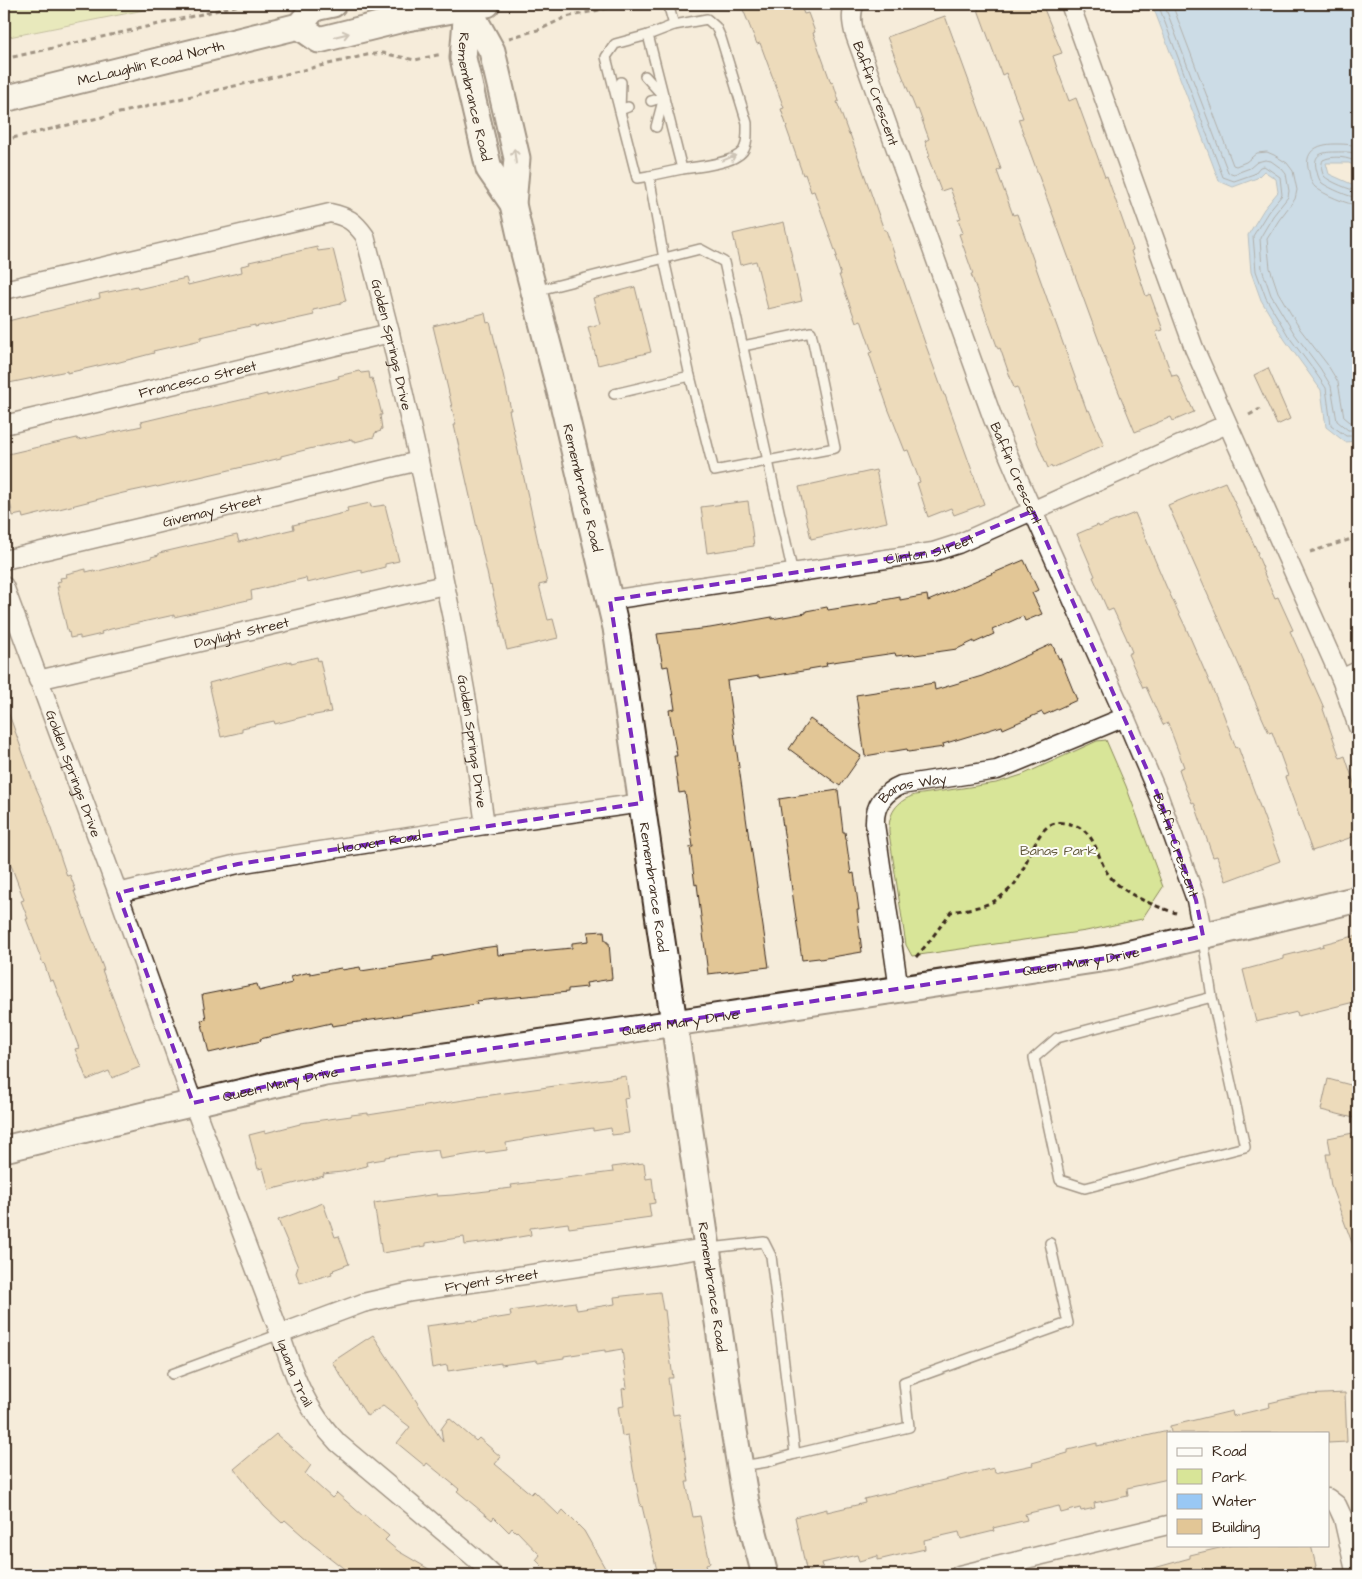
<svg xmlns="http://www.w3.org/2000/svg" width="1362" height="1579" font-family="'Architects Daughter',sans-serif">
	<rect width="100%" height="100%" fill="#f5ecda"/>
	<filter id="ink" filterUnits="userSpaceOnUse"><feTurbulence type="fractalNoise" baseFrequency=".02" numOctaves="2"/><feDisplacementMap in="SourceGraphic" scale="10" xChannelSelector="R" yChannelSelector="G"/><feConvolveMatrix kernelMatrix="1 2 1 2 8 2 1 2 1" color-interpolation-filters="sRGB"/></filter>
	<g filter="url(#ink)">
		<g fill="#d8e598" stroke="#8a885b">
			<polygon points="4,4 174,4 4,38"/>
			<path d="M1106,740L1126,786L1163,887L1142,919L1086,931L912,956L906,945L889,833C888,814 896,801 915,795L996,783L1022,775L1097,741Z"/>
		</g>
		<polygon fill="#99c8f4" stroke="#73899e" points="1152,4 1358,4 1358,168 1349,163 1326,163 1329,174 1358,187 1358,441 1345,442 1326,427 1321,390 1285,340 1261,300 1251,272 1248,235 1264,209 1278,192 1276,179 1264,171 1257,178 1233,187 1219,181"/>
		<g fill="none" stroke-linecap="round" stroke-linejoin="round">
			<g stroke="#616974" stroke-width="1">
				<polyline points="1158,4 1223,177 1234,181 1254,174 1260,167 1264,166 1280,177 1282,195 1268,212 1253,236 1256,271 1266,298 1289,337 1315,372 1326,388 1331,425 1346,436 1358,436"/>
				<polyline points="1164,4 1228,172 1234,174 1250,168 1257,162 1265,160 1271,161 1282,169 1286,174 1289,191 1288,197 1273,216 1260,238 1262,269 1271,295 1294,333 1320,368 1331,386 1337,421 1348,430 1358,430"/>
				<polyline points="1172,4 1233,165 1236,166 1246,162 1257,153 1267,152 1274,155 1287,163 1293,171 1297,190 1295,199 1279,220 1267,239 1270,268 1278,292 1300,329 1327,364 1338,382 1344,417 1350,422 1358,422"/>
				<path d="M1358,147C1351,144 1343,144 1335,144C1316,144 1303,152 1309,172C1310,178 1311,183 1315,187C1323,194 1348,205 1358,205"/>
				<path d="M1358,155C1351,151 1344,152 1335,152C1320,152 1312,155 1317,172C1318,176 1319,180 1322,183C1329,188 1349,197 1358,198"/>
				<path d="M1358,163C1349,157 1333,155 1323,160C1321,164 1321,171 1324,176C1328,181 1352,191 1358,191"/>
			</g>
			<polyline stroke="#73899e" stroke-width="6" points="4,7 12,4"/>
		</g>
		<g fill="#e2c696" stroke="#3b2a1e">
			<polygon points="751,4 800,4 804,14 808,13 815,32 813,33 831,83 833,82 839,101 837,102 849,135 850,134 884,230 886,230 925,343 944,395 945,395 984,504 954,515 951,508 928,517 917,483 920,482 908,450 905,451 888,408 869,353 872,352 861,320 856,322 839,275 841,275 835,257 837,256 814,191 811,192 805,174 803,175 786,127 787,127 781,109 784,108 760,43 757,44 742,7"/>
			<polygon points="976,4 1042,4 1062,53 1053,56 1058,71 1069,101 1076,98 1105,177 1107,176 1133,250 1131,251 1146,296 1150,294 1163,330 1156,332 1172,376 1177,375 1194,412 1173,421 1171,417 1135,432 1107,363 1018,119 1023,118 1006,73 1002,75"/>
			<polygon points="945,16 1001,169 997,171 1013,215 1017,214 1087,411 1089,410 1104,445 1052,468 1051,466 1048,468 1038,444 1017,387 1014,388 1000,348 998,349 971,274 973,274 959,234 963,233 958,219 961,218 950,188 941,191 928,157 930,156 925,141 929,139 918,109 916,110 887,37"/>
			<polygon points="784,222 802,301 768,309 756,261 740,265 733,234"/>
			<polygon points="317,247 318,251 333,249 346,301 341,302 341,304 313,310 314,315 264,326 263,325 255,327 255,325 201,337 201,340 153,351 154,353 116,363 115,362 67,373 67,371 4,384 4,322 100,298 99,294 137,286 138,289 186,278 188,285 242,272 241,266 250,264 249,262"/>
			<polygon points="635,287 651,352 598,365 588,327 600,324 593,298"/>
			<polygon points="485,313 487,323 490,322 503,374 511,410 509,410 547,583 539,585 548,620 553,619 558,638 507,650 491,585 490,586 454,425 456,425 448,389 433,326"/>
			<polygon points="1268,368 1290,419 1277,425 1254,375"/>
			<polygon points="359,371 361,373 369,372 370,379 372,378 375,387 382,415 380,415 382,429 380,430 381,431 375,433 374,437 355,442 355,440 352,441 352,439 309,449 281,456 281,458 157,487 156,486 123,493 23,518 22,514 13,516 10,502 7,502 4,487 4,460 9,458 8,454 77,438 78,440 105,434 142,426 141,422 179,413 180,414 267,394 267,396 332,380 339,378 338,376"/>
			<polygon points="876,470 887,522 811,539 799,487"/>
			<polygon points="1225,482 1258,553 1257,554 1263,568 1262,569 1275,598 1278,597 1293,630 1290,631 1324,708 1323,709 1340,758 1345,756 1358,795 1358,835 1312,851 1285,777 1288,776 1272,732 1269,733 1168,505"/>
			<polygon points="748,501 754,546 707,553 701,507"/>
			<polygon points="370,503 371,507 385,505 399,561 385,564 385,567 362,573 362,570 307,583 306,578 251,591 252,599 174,617 174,615 111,629 101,632 102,634 80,639 80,636 70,638 69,632 68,633 57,587 59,587 57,582 61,581 60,578 67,577 66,574 86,569 86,572 94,570 94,572 151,558 151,557 159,555 159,553 237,535 239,542 294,529 293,525 348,512 347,508"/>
			<polygon points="1135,513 1166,586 1186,628 1223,713 1236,748 1238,747 1280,861 1226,881 1217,856 1213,857 1194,802 1192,803 1185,787 1179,769 1184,767 1168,723 1163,725 1146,687 1143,688 1128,654 1132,652 1126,637 1113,609 1108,611 1093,577 1095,576 1077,534 1098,525 1099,527"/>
			<polygon points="1024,560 1038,590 1032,593 1042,614 1025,621 1023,616 992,630 994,634 974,643 974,641 957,649 915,655 914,654 896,656 895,653 826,663 827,666 809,669 809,670 759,678 759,676 727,681 749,839 750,839 769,967 708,974 697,884 695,885 690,847 693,847 688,812 685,792 679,793 674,756 677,756 669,710 675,709 668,666 663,667 657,634 710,628 772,617 772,619 806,613 806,611 827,607 828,610 879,602 879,601 900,597 900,600 927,595 928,601"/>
			<polygon points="1052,644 1059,659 1060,658 1077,700 1044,715 1042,712 1003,729 1002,726 943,744 944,747 908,752 907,749 865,756 856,695 934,683 935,690 982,676"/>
			<polygon points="317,657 318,661 320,660 331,712 310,716 310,715 275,724 274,721 242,728 242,732 221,737 209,683 291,661 291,663"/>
			<polygon points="4,706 6,706 33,781 44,806 50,823 49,823 67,876 70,875 76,891 74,891 104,970 102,970 140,1067 112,1078 109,1071 87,1080 75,1049 79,1048 53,980 50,981 44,963 43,964 26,919 28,919 21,901 24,900 5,849 8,848 4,837"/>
			<polygon points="810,719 861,756 840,786 789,749"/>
			<polygon points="838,790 843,832 845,832 851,874 854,873 859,910 857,910 862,952 820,959 819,958 802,960 779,799"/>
			<polygon points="604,931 605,941 607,941 607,943 609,943 612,979 586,983 587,987 568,989 568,992 476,1001 477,1004 332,1026 331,1023 260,1039 261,1041 209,1053 201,1020 206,1019 202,995 257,984 259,991 292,983 290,977 310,972 310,974 341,968 342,970 360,967 361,971 433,960 433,957 482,948 497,946 498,955 572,948 572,943 589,941 588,932"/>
			<polygon points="1358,935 1358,1001 1298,1016 1297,1012 1256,1022 1243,970 1284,959 1284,956 1324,946 1323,944"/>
			<polygon points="626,1076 629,1098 624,1099 629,1133 612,1135 611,1128 593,1131 593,1128 523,1139 523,1140 506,1143 507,1150 485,1153 485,1152 440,1159 438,1150 385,1157 385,1159 366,1162 367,1166 342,1172 323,1174 324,1176 269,1190 263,1168 258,1169 249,1135 265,1131 265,1133 300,1124 300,1123 351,1116 351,1115 368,1113 368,1115 477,1098 477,1097"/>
			<polygon points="1328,1079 1358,1087 1358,1119 1321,1110"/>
			<polygon points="1358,1132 1358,1256 1357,1256 1331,1186 1326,1154 1331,1154 1328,1138"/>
			<polygon points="644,1163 646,1179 652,1178 655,1203 649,1204 651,1217 569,1228 568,1223 530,1228 531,1235 496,1241 465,1245 464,1237 426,1243 426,1246 382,1253 374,1203 437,1194 437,1196 453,1195 512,1188 511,1185 613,1172 612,1167"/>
			<polygon points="323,1203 335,1237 339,1236 349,1264 333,1270 334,1271 331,1272 332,1274 300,1283 296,1273 298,1267 278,1220"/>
			<polygon points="660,1292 663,1310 665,1310 667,1327 666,1327 673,1378 668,1378 673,1415 679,1414 689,1482 686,1482 693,1517 700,1516 710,1563 706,1564 708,1575 658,1575 642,1506 641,1507 633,1469 628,1435 622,1436 618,1407 624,1406 622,1389 627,1388 622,1349 605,1352 605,1350 564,1356 564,1358 538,1362 537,1360 501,1365 501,1363 448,1371 447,1365 432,1368 426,1326 473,1320 473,1322 511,1316 510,1311 575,1302 577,1310 615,1304 614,1297"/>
			<polygon points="373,1335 443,1442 441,1429 449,1418 476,1441 479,1438 501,1457 495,1464 531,1494 534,1491 559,1515 563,1510 584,1531 609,1575 551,1575 536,1560 540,1555 517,1531 516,1532 512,1528 509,1532 494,1517 492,1520 457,1491 459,1489 427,1463 425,1466 397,1443 410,1427 383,1406 367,1416 332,1362"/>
			<polygon points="1345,1393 1347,1442 1328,1443 1328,1433 1171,1433 1170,1426 1232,1411 1233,1416 1270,1407 1269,1403 1303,1395"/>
			<polygon points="1168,1431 1168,1479 1127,1488 1128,1496 1094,1503 1095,1508 1081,1511 1080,1508 1061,1513 1059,1506 1025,1514 1027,1520 993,1528 994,1531 961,1539 959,1532 924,1540 925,1549 903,1554 878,1560 878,1556 859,1561 857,1555 822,1563 823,1567 808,1571 808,1569 806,1569 795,1517 827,1509 827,1512 865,1503 864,1499 994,1468 995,1473 1033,1465 1032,1463 1068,1453 1068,1450 1097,1443 1097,1446 1133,1438 1133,1439"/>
			<polygon points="276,1434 311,1465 305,1474 332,1498 337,1493 363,1516 364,1515 389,1536 385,1540 398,1551 439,1575 352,1575 310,1542 285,1520 282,1523 264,1506 234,1469"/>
			<polygon points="1232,1545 1311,1545 1316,1566 1315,1566 1317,1575 1147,1575 1147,1570 1190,1558 1190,1555"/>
		</g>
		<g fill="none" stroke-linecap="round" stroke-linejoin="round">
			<defs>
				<g id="lane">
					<polyline points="668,4 674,25 648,35 682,169 649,176 664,259 690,376 714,471 835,448 811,332 743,346"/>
					<path d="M674,25L707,19L716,27L721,38L747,123C747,131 748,144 743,151C733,164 697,167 682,169"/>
					<polyline points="648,35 615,44 606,57 637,178 649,176"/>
					<polyline points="645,76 664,97 656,127"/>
					<polyline points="621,82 620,110 628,107"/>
					<polyline points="651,101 664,97"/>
					<polyline points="535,291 700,249 724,262 793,574"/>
					<polyline points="614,394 690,376"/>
					<polyline points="1203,939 1212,997 1245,1147 1085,1188 1060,1180 1034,1058 1057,1038 1212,997"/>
					<polyline points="710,1248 764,1242 771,1256 795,1454"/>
					<polyline points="172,1374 280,1334"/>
					<polyline points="741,1466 767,1462 795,1454 909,1427 904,1382 1068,1323 1050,1243"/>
				</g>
				<g id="street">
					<path id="s1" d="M855,4C850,13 852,23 854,32L993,419L1022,487L1125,717L1159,797L1196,900L1203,936"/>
					<polyline points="1070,4 1194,348 1341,679 1358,727"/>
					<path id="s2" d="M4,290L330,213C348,217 354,221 365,236L390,333L419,461L453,623L469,712L485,825"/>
					<path id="s3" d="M4,425L390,333"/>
					<path id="s4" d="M4,560L419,461"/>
					<path id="s5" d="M4,586L118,893L193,1103L280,1334C295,1378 305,1408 338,1443L476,1559L493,1575"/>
					<path id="s6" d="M610,600L933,552L958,544L1227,424"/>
					<polyline points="1341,679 1358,671"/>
					<path id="s7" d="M38,680L444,585"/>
					<path id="s8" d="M118,893L238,864L485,825L642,803"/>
					<path id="s9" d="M899,990L875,824C874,806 884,792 901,785L997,770L1125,717"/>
					<path id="s10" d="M280,1334L363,1303L411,1292L707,1248"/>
					<polyline points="1328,1498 1337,1505 1343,1518 1356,1575"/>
					<polyline points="959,1575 1168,1525"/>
				</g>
				<g id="secondary">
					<path id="s11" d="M466,4L492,51L517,158L513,204L524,253L561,395L616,628L734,1431L746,1502L765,1575"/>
					<path id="s12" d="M467,7L463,58L489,169L513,204"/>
					<polyline points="299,26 319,40 407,18 487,4"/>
					<path id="s13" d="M4,99L299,26L314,8L333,4"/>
					<path id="s14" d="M4,1149L173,1108L325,1073L628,1030L1114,957L1358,899"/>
				</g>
			</defs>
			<use href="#lane" stroke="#3b2a1e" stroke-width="12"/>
			<use href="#street" stroke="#3b2a1e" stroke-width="21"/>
			<use href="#secondary" stroke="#3b2a1e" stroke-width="29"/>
			<g stroke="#3b2a1e" stroke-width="3" stroke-dasharray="5 4" stroke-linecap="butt">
				<polyline points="509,38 541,29 566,17 627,4"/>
				<polyline points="4,59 168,22 244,4"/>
				<polyline points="4,140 367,55 382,53 415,60 442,54"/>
				<polyline points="1249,415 1260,409"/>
				<polyline points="1310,552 1358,537"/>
				<path d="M916,957L928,943L951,912C966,909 983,908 996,900C1002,896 1012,888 1016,882C1027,867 1035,828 1055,823C1059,822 1066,823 1070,824C1101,831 1094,863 1115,882C1131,897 1155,906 1176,913"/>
			</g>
			<use href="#lane" stroke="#fdfcf7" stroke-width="9"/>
			<use href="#street" stroke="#fdfcf7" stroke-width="18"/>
			<use href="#secondary" stroke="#fdfcf7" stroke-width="25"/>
		</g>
		<defs><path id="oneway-shaft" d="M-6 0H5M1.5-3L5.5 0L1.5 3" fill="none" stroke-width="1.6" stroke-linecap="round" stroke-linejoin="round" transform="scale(1.25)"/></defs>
		<g stroke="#9c938a">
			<use href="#oneway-shaft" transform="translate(342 35) rotate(-14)"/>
			<use href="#oneway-shaft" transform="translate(515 156) rotate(-97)"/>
			<use href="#oneway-shaft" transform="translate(729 158) rotate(-23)"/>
		</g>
	</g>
	<path d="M0 0H1362V1579H0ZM1033,511L1159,797L1196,900L1203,936L1114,957L325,1073L193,1103L118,893L238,864L642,803L610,600L933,552Z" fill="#f5ecda" fill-opacity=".55" fill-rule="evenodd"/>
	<path fill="none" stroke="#7b2cbf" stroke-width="4" stroke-dasharray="10 6" stroke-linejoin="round" d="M1033,511L1159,797L1196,900L1203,936L1114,957L325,1073L193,1103L118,893L238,864L642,803L610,600L933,552Z"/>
	<g text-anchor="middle" stroke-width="4" stroke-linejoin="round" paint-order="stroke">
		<g font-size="14" fill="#3b2a1e" stroke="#fdfcf7">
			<text dy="5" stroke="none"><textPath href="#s13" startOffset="151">McLaughlin Road North</textPath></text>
			<text dy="5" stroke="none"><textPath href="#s1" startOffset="94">Baffin Crescent</textPath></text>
			<text dy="5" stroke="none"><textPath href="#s12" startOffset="91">Remembrance Road</textPath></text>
			<text dy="5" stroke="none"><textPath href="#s2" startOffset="490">Golden Springs Drive</textPath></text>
			<text dy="5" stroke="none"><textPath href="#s3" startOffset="199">Francesco Street</textPath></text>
			<text dy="5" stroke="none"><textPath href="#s1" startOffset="499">Baffin Crescent</textPath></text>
			<text dy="5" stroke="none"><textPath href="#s11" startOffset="502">Remembrance Road</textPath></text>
			<text dy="5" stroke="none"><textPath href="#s4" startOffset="214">Givemay Street</textPath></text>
			<text dy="5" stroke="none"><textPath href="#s6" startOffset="324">Clinton Street</textPath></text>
			<text dy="5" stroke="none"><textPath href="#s7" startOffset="209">Daylight Street</textPath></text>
			<text dy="5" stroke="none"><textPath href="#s2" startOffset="895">Golden Springs Drive</textPath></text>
			<text dy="5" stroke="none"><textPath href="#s5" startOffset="200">Golden Springs Drive</textPath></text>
			<text dy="5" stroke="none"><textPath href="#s9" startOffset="228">Banas Way</textPath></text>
			<text dy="5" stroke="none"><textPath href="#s8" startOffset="266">Hoover Road</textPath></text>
			<text dy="5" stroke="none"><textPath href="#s1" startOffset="904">Baffin Crescent</textPath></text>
			<text dy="5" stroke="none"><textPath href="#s11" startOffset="908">Remembrance Road</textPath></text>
			<text dy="5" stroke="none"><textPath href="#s14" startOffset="1094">Queen Mary Drive</textPath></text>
			<text dy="5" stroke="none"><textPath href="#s14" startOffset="689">Queen Mary Drive</textPath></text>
			<text dy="5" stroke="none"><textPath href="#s14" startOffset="284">Queen Mary Drive</textPath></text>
			<text dy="5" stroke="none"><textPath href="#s10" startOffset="219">Fryent Street</textPath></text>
			<text dy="5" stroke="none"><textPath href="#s11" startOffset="1312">Remembrance Road</textPath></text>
			<text dy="5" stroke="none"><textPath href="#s5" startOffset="839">Iguana Trail</textPath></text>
		</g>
		<g font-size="14" fill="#62593c" stroke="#fdfcf7">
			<text x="1058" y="855">Banas Park</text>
		</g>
	</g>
	<rect width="1362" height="1579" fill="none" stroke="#fdfcf7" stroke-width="20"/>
	<rect x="10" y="10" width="1342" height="1559" fill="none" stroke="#3b2a1e" stroke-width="2" filter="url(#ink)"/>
	<rect x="1167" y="1432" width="162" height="115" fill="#fdfcf7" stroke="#afa8a0"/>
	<rect x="1177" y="1448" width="25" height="8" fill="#fdfcf7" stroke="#afa8a0"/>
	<text x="1212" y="1456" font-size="15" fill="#3b2a1e">Road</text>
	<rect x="1177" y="1469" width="25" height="15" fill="#d8e598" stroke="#afa8a0"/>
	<text x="1212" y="1482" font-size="15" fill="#3b2a1e">Park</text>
	<rect x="1177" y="1494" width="25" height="15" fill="#99c8f4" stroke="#afa8a0"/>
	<text x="1212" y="1506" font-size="15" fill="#3b2a1e">Water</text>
	<rect x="1177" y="1519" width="25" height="15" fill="#e2c696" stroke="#afa8a0"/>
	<text x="1212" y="1532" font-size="15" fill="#3b2a1e">Building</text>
</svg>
